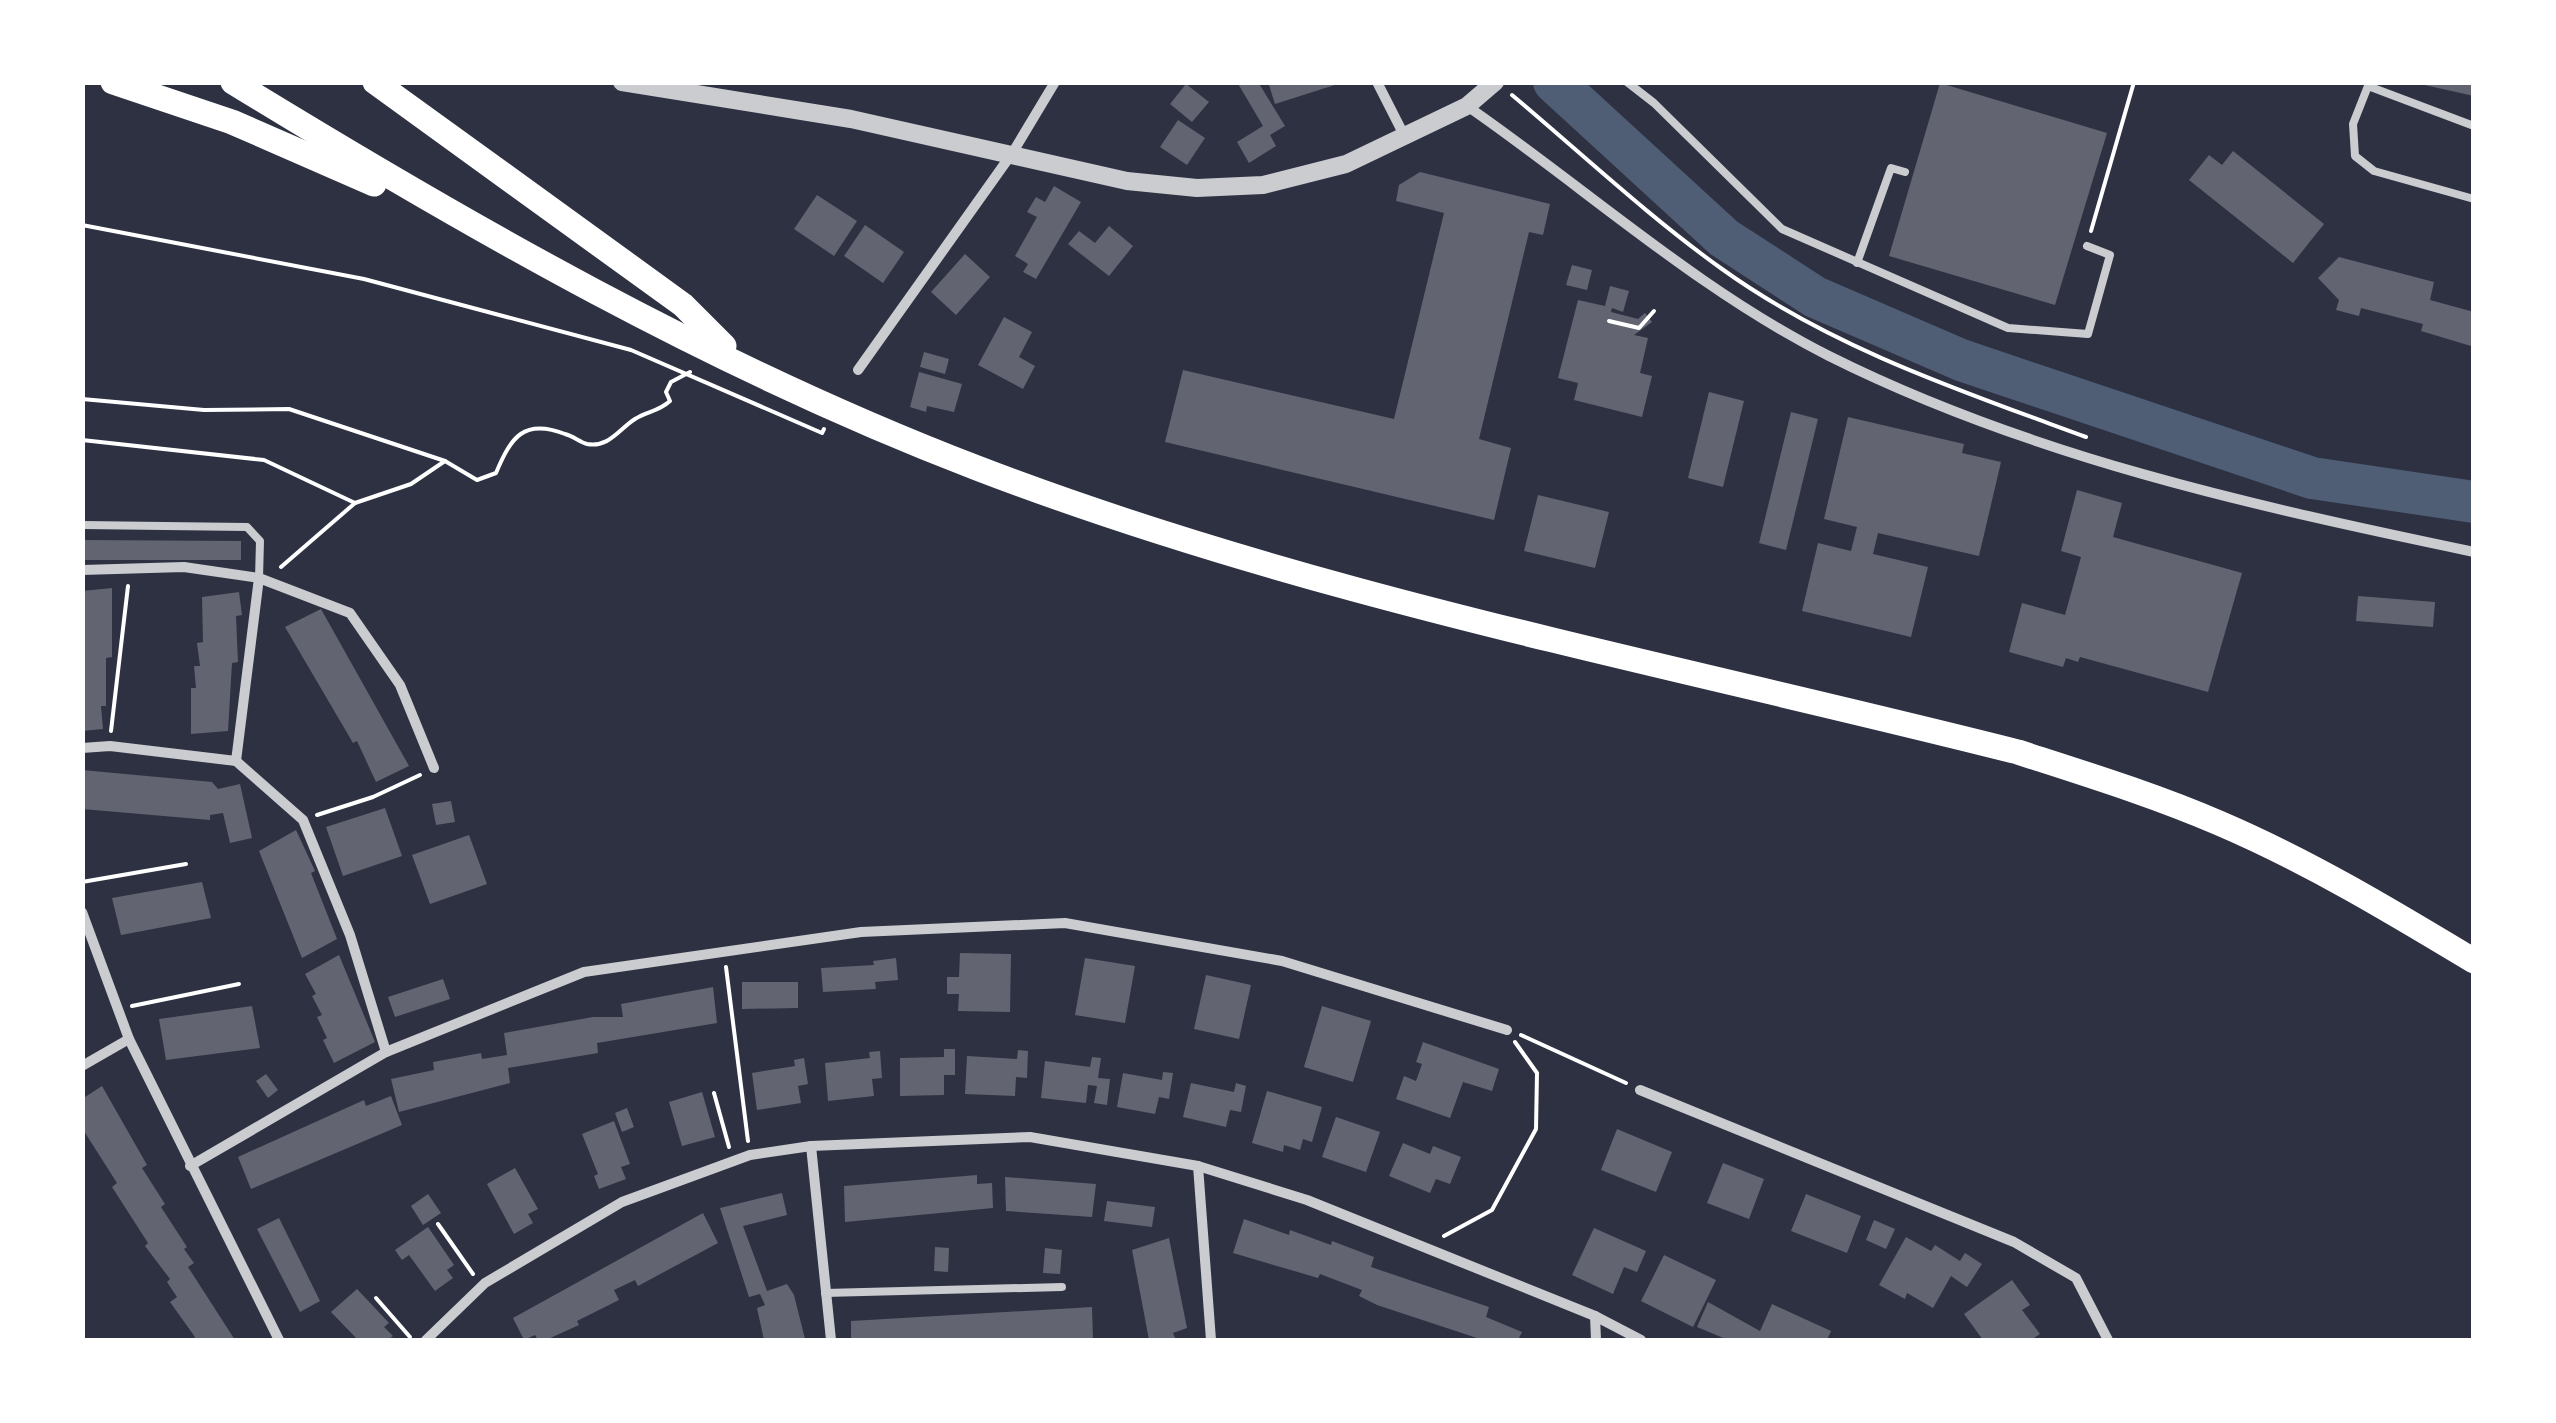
<svg xmlns="http://www.w3.org/2000/svg" width="2556" height="1423" font-family="'Public Sans',sans-serif">
	<rect width="100%" height="100%" fill="#2d3142"/>
	<g fill="none" stroke-linecap="round" stroke-linejoin="round">
		<polyline stroke="#4f5d75" stroke-width="42" points="1554,82 1724,238 1815,297 1961,360 2312,478 2474,502"/>
	</g>
	<g fill="#626471">
		<polygon points="1237,82 1258,82 1285,126 1270,135 1276,146 1249,163 1237,142 1263,126"/>
		<polygon points="1268,82 1341,82 1341,83 1275,104"/>
		<polygon points="2420,82 2474,82 2474,96 2420,84"/>
		<polygon points="1940,83 2107,133 2055,305 1889,256"/>
		<polygon points="1186,84 1209,102 1192,122 1170,104"/>
		<polygon points="1178,120 1205,138 1187,165 1160,147"/>
		<polygon points="2233,151 2324,224 2293,263 2189,180 2209,155 2222,165"/>
		<polygon points="1420,172 1550,204 1543,235 1529,232 1479,439 1511,448 1494,520 1165,442 1183,370 1394,419 1444,213 1396,201 1399,185"/>
		<polygon points="1054,186 1081,202 1036,279 1023,272 1028,264 1015,256 1037,217 1027,212 1036,197 1045,202"/>
		<polygon points="817,195 857,221 834,256 794,229"/>
		<polygon points="865,225 904,252 883,283 844,256"/>
		<polygon points="1109,226 1133,246 1109,276 1068,244 1079,231 1095,243"/>
		<polygon points="965,254 990,277 956,315 931,292"/>
		<polygon points="2339,257 2434,282 2430,300 2474,312 2471,346 2421,331 2423,324 2361,308 2359,316 2336,310 2339,300 2318,278"/>
		<polygon points="1572,265 1592,270 1587,290 1566,285"/>
		<polygon points="1610,286 1629,291 1623,312 1612,308 1611,312 1638,319 1645,313 1652,322 1634,335 1648,338 1640,373 1652,376 1642,417 1574,400 1578,383 1558,378 1578,300 1605,306"/>
		<polygon points="1004,317 1032,332 1019,357 1035,366 1023,389 978,365"/>
		<polygon points="924,352 949,359 945,374 920,367"/>
		<polygon points="919,372 962,384 954,412 927,406 926,412 910,407"/>
		<polygon points="1709,392 1744,401 1723,487 1688,478"/>
		<polygon points="1791,412 1818,419 1786,550 1759,543"/>
		<polygon points="1848,417 1964,444 1962,453 2001,462 1979,556 1878,533 1873,554 1928,567 1911,637 1802,611 1818,543 1851,551 1857,527 1824,519"/>
		<polygon points="2077,490 2122,503 2113,537 2242,573 2208,692 2080,657 2078,662 2066,658 2063,667 2009,652 2022,603 2065,615 2081,557 2061,551"/>
		<polygon points="1538,495 1609,512 1595,568 1524,551"/>
		<polygon points="82,540 241,541 241,560 82,560"/>
		<polygon points="112,588 112,657 106,658 106,706 101,706 103,729 82,731 82,591"/>
		<polygon points="239,592 242,615 236,616 238,662 232,663 228,731 191,734 191,688 196,688 194,666 200,666 197,643 203,642 202,597"/>
		<polygon points="2358,596 2435,602 2433,627 2356,621"/>
		<polygon points="321,609 409,766 376,782 357,741 353,743 285,627"/>
		<polygon points="82,770 212,782 218,789 240,784 252,838 230,843 223,813 210,815 210,820 82,809"/>
		<polygon points="451,801 455,822 436,825 432,804"/>
		<polygon points="385,808 402,856 343,876 326,827"/>
		<polygon points="296,830 315,871 311,873 337,939 302,958 259,851"/>
		<polygon points="469,835 487,884 430,904 412,855"/>
		<polygon points="202,882 211,918 121,935 112,898"/>
		<polygon points="960,953 1011,954 1010,1012 958,1011 959,994 947,994 947,977 959,977"/>
		<polygon points="339,955 375,1042 334,1063 323,1040 327,1038 317,1017 322,1015 312,996 316,994 305,974"/>
		<polygon points="896,958 898,980 875,982 876,989 823,992 821,968 874,965 873,961"/>
		<polygon points="1085,958 1135,966 1125,1023 1075,1015"/>
		<polygon points="1206,975 1251,985 1239,1039 1194,1029"/>
		<polygon points="443,979 450,999 395,1017 388,997"/>
		<polygon points="742,982 798,982 798,1008 742,1009"/>
		<polygon points="713,987 717,1023 597,1043 598,1053 508,1068 510,1083 399,1112 391,1079 434,1070 433,1062 481,1053 482,1059 507,1055 504,1033 593,1017 623,1017 621,1004"/>
		<polygon points="252,1006 260,1048 166,1060 159,1019"/>
		<polygon points="1322,1006 1371,1021 1353,1082 1304,1067"/>
		<polygon points="1423,1042 1499,1069 1492,1091 1463,1082 1450,1118 1396,1099 1404,1076 1416,1081 1422,1064 1416,1062"/>
		<polygon points="944,1049 955,1049 955,1075 944,1075 944,1095 900,1096 900,1058 944,1057"/>
		<polygon points="1018,1050 1028,1051 1027,1078 1016,1077 1015,1096 965,1094 967,1056 1017,1059"/>
		<polygon points="880,1051 882,1078 872,1079 874,1096 828,1101 825,1063 870,1058 869,1052"/>
		<polygon points="1092,1057 1101,1058 1098,1078 1110,1079 1107,1105 1094,1103 1097,1086 1088,1085 1086,1103 1041,1098 1045,1061 1090,1067"/>
		<polygon points="804,1058 808,1084 798,1086 801,1103 757,1110 752,1073 795,1066 794,1060"/>
		<polygon points="1163,1072 1173,1073 1169,1099 1159,1097 1155,1114 1117,1107 1123,1073 1162,1080"/>
		<polygon points="266,1074 278,1090 268,1098 256,1081"/>
		<polygon points="1191,1083 1234,1092 1236,1083 1246,1086 1241,1112 1230,1110 1226,1127 1183,1117"/>
		<polygon points="102,1086 147,1165 142,1168 165,1204 161,1207 187,1247 184,1249 194,1263 188,1267 235,1340 191,1340 195,1337 170,1302 177,1297 167,1282 170,1279 145,1246 148,1243 112,1187 117,1183 82,1128 82,1099"/>
		<polygon points="1267,1091 1322,1107 1312,1142 1303,1139 1300,1150 1284,1145 1283,1152 1252,1143"/>
		<polygon points="702,1092 715,1137 682,1146 669,1102"/>
		<polygon points="391,1096 402,1125 251,1189 238,1157 364,1100 366,1106"/>
		<polygon points="627,1108 634,1127 622,1132 615,1113"/>
		<polygon points="1336,1117 1380,1132 1366,1172 1322,1157"/>
		<polygon points="614,1121 630,1164 621,1167 626,1179 599,1189 594,1176 598,1174 582,1134"/>
		<polygon points="1617,1129 1672,1152 1656,1192 1601,1170"/>
		<polygon points="1403,1143 1430,1154 1433,1146 1461,1157 1450,1184 1436,1179 1430,1193 1389,1176"/>
		<polygon points="1723,1163 1764,1179 1749,1219 1707,1203"/>
		<polygon points="515,1168 538,1209 528,1214 533,1223 514,1234 487,1184"/>
		<polygon points="977,1175 977,1184 992,1183 993,1208 845,1222 844,1186"/>
		<polygon points="1005,1177 1096,1184 1092,1217 1006,1211"/>
		<polygon points="782,1193 787,1215 743,1226 767,1291 787,1284 794,1295 805,1339 800,1340 764,1340 757,1308 765,1305 760,1294 749,1297 720,1208"/>
		<polygon points="428,1194 441,1213 423,1225 411,1206"/>
		<polygon points="1806,1194 1861,1216 1847,1253 1791,1231"/>
		<polygon points="1107,1201 1155,1207 1152,1227 1104,1221"/>
		<polygon points="703,1213 718,1243 638,1286 635,1280 614,1290 619,1300 577,1321 579,1325 546,1340 538,1340 535,1335 524,1340 513,1318"/>
		<polygon points="279,1218 320,1301 300,1312 257,1229"/>
		<polygon points="1244,1219 1289,1235 1290,1230 1331,1245 1332,1241 1374,1257 1371,1267 1489,1307 1486,1317 1522,1332 1518,1340 1483,1340 1377,1305 1359,1296 1362,1290 1320,1274 1318,1278 1233,1253"/>
		<polygon points="1874,1220 1895,1229 1886,1249 1866,1240"/>
		<polygon points="428,1227 454,1265 447,1270 453,1278 435,1291 409,1255 402,1260 395,1250"/>
		<polygon points="1594,1228 1646,1251 1637,1272 1624,1267 1613,1294 1572,1275"/>
		<polygon points="1906,1237 1931,1251 1935,1245 1960,1261 1965,1253 1982,1264 1967,1287 1951,1276 1933,1308 1907,1293 1905,1299 1879,1285"/>
		<polygon points="1169,1238 1187,1328 1173,1333 1176,1340 1149,1340 1132,1250"/>
		<polygon points="935,1247 949,1248 948,1272 934,1271"/>
		<polygon points="1045,1248 1062,1250 1060,1274 1043,1273"/>
		<polygon points="1664,1255 1716,1280 1693,1327 1641,1301"/>
		<polygon points="2012,1280 2030,1305 2022,1310 2040,1334 2031,1340 1983,1340 1964,1314"/>
		<polygon points="357,1289 389,1323 384,1327 393,1336 388,1340 358,1340 331,1312"/>
		<polygon points="1708,1302 1760,1331 1772,1304 1831,1331 1827,1340 1728,1340 1697,1327"/>
		<polygon points="1092,1307 1093,1340 851,1340 851,1321"/>
	</g>
	<g fill="none" stroke-linecap="round" stroke-linejoin="round">
		<g stroke="#fff" stroke-width="4">
			<path d="M1512,95C1581,153 1649,217 1722,269C1832,348 1961,391 2086,437"/>
			<polyline points="82,225 364,279 631,350 822,433 824,429"/>
			<polyline points="2091,231 2134,82"/>
			<polyline points="1609,321 1639,328 1654,311"/>
			<polyline points="82,399 204,410 289,409 445,461"/>
			<polyline points="82,440 264,460 355,503"/>
			<path d="M281,567L355,503L411,484L445,461L477,480L496,473C511,437 524,418 565,434C573,436 580,442 587,444C609,448 619,429 635,419C647,411 658,412 670,401L666,392L671,382L690,372"/>
			<polyline points="111,731 128,586"/>
			<polyline points="317,815 373,797 420,775"/>
			<polyline points="82,882 186,864"/>
			<polyline points="726,967 748,1141"/>
			<polyline points="132,1006 239,984"/>
			<polyline points="1521,1035 1626,1083"/>
			<polyline points="714,1093 729,1147"/>
			<polyline points="438,1224 473,1274"/>
			<polyline points="1444,1236 1492,1210 1536,1129 1537,1073 1515,1042"/>
			<polyline points="376,1298 410,1337"/>
		</g>
		<g stroke="#caccd0" stroke-width="8">
			<polyline points="1627,82 1654,103 1782,229 2008,328 2088,334 2110,255 2087,246"/>
			<polyline points="2474,126 2368,86 2353,124 2355,156 2374,171 2474,199"/>
			<polyline points="1857,263 1891,168 1905,172"/>
			<polyline points="82,525 247,527 260,541 259,578"/>
			<polyline points="825,1293 1062,1287"/>
		</g>
		<g stroke="#caccd0" stroke-width="10">
			<polyline points="1377,82 1406,139"/>
			<path d="M1467,106C1587,189 1698,290 1829,356C2031,457 2254,506 2474,552"/>
			<polyline points="858,370 1013,152 1055,82"/>
			<polyline points="82,570 184,567 259,578 350,613 400,685 434,768"/>
			<polyline points="82,748 110,746 236,761 303,820 350,935 386,1052"/>
			<polyline points="236,761 259,578"/>
			<polyline points="82,912 129,1039 279,1340"/>
			<polyline points="82,1066 129,1039"/>
			<polyline points="1640,1090 2014,1242 2076,1278 2108,1340"/>
			<polyline points="811,1146 831,1340"/>
			<polyline points="190,1166 386,1052 584,972 861,932 1065,923 1282,961 1507,1030"/>
			<polyline points="1198,1166 1211,1340"/>
			<polyline points="1595,1316 1596,1340"/>
			<polyline points="426,1340 485,1283 622,1202 750,1155 811,1146 1030,1137 1198,1166 1307,1200 1595,1316 1641,1340"/>
		</g>
		<polyline stroke="#caccd0" stroke-width="18" points="622,82 851,119 1127,181 1197,188 1263,185 1346,164 1467,106 1495,82"/>
		<g stroke="#fff" stroke-width="25">
			<polyline points="113,82 232,122 374,184"/>
			<path d="M233,82C471,228 716,368 977,468C1313,597 1671,664 2018,752C2086,774 2154,795 2219,823C2308,861 2391,911 2474,961"/>
			<polyline points="375,82 683,305 724,346"/>
		</g>
	</g>
	<rect width="2556" height="1423" fill="none" stroke="#ffffff" stroke-width="170"/>
</svg>
